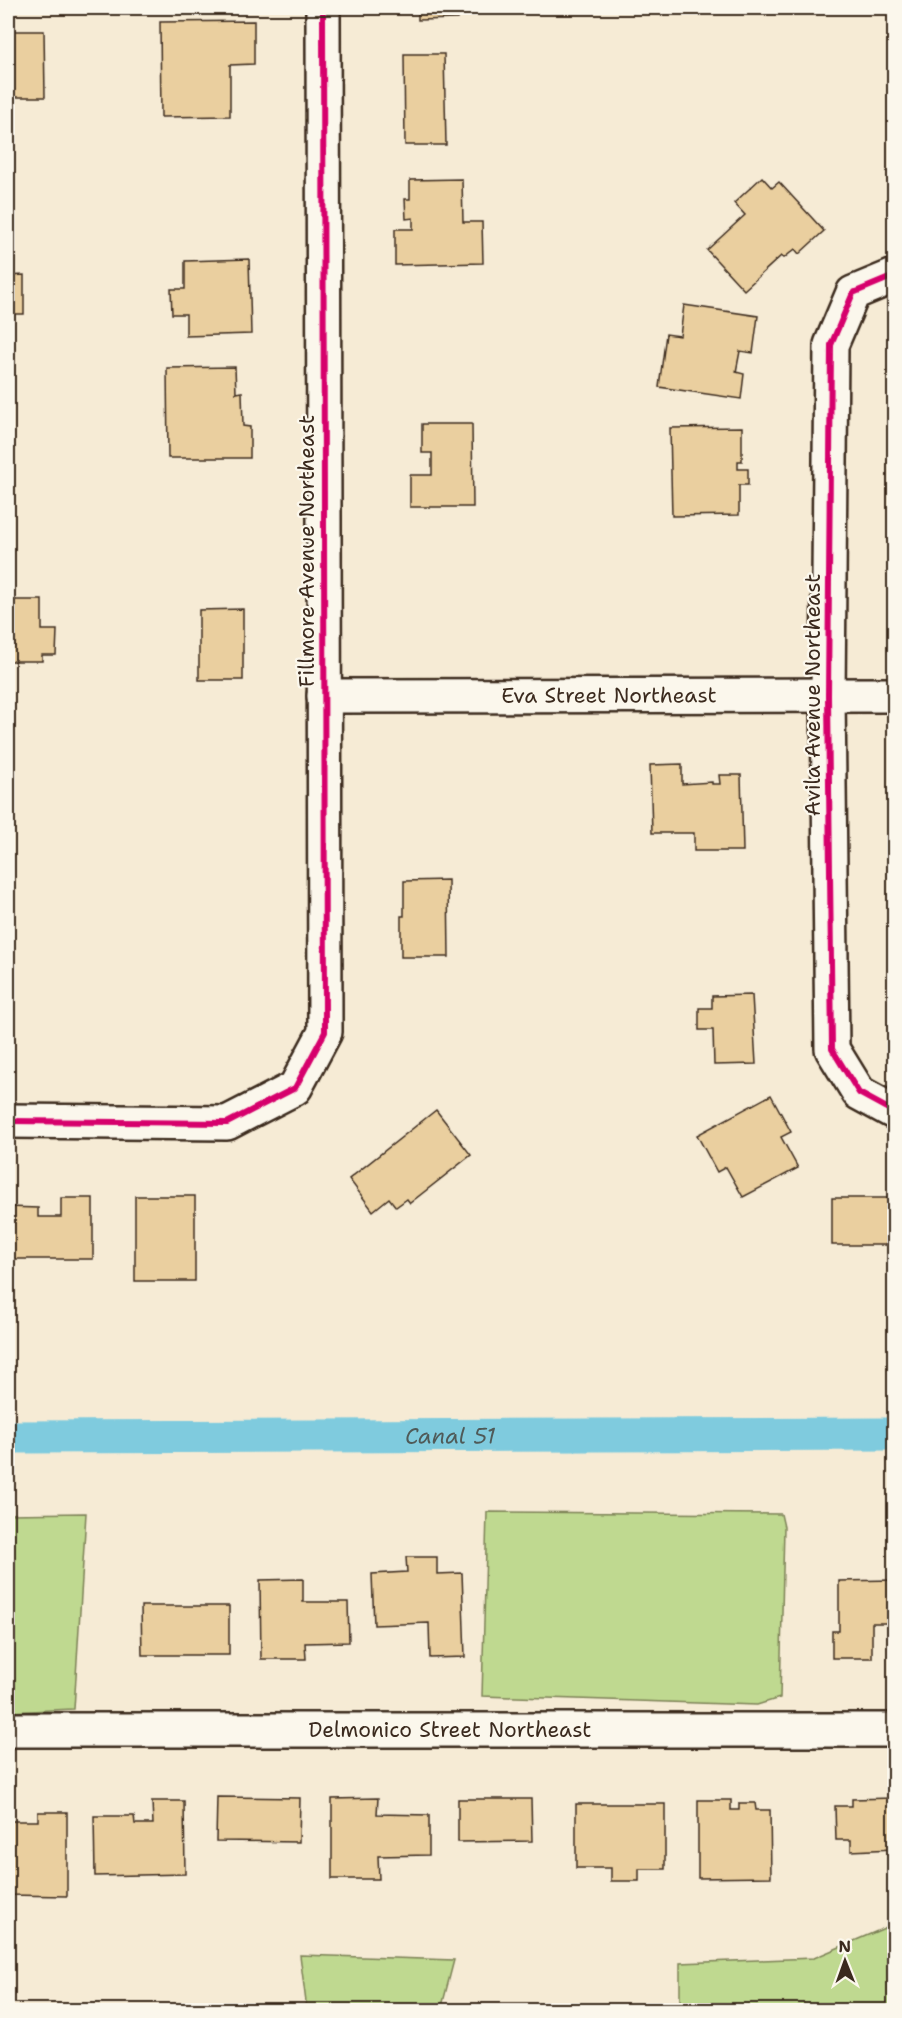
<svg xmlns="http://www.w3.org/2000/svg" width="902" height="2018" font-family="'Shantell Sans',sans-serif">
	<rect width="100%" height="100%" fill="#f6ebd5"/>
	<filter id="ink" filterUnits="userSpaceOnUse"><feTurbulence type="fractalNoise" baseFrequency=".0167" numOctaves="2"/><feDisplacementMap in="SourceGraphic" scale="12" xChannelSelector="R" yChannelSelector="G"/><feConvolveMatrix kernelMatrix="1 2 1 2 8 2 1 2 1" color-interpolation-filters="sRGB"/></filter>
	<g filter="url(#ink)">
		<g fill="#bfd990" stroke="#7d8257" stroke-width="1.5">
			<polygon points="487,1512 781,1514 784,1527 780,1698 757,1705 482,1696"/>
			<polygon points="86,1513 74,1709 8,1712 8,1514"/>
			<polygon points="894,1924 894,2010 680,2010 680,1963 814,1958"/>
			<polygon points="300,1955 454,1960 441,2010 307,2010"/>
		</g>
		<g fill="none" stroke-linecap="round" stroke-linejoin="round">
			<path stroke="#7fcbde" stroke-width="33" id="s1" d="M8,1437L894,1434"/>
		</g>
		<g fill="#eacf9f" stroke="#3b2a1e" stroke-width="1.5">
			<polygon points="418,8 458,8 458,19 418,20"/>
			<polygon points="254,21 254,64 230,65 230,116 161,117 160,22"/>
			<polygon points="8,31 44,31 45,97 8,97"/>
			<polygon points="404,54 444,54 446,145 405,145"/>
			<polygon points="762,177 772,188 779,182 824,231 799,254 795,249 784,258 781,256 744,290 707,250 745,215 734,203"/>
			<polygon points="462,179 463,222 482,222 483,263 395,265 395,229 413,229 413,218 406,219 405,199 410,199 410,180"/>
			<polygon points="249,259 251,334 186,336 186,314 172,314 171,289 185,289 185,261"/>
			<polygon points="24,275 24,314 8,314 8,331 8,276"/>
			<polygon points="684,305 758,316 753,353 740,351 736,372 744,374 741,399 659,387 666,334 680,336"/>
			<polygon points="235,367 236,393 242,392 243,426 250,427 250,458 168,458 167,368"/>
			<polygon points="422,424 472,424 473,507 410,507 410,475 432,475 432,453 422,453"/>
			<polygon points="742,427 742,461 738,461 738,469 748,469 748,485 739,485 739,515 672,516 670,428"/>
			<polygon points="8,600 42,600 42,630 57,630 56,655 42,655 42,661 8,661"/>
			<polygon points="243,609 243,680 199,680 199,610"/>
			<polygon points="682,764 682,784 712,782 712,784 720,784 719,775 741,775 743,851 694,851 694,833 652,833 650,765"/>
			<polygon points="448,880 449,957 401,957 401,916 404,916 404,881"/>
			<polygon points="752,995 756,1064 714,1065 713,1030 699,1030 699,1008 712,1008 712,996"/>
			<polygon points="771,1095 791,1132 781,1137 798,1168 743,1197 726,1167 717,1172 697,1135"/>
			<polygon points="436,1110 471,1155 410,1203 407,1199 396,1207 389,1198 373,1211 349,1179"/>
			<rect x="135" y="1196" width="60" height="85"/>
			<polygon points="61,1198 93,1198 93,1259 8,1259 8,1207 38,1208 38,1217 61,1217"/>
			<rect x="832" y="1198" width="62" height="47"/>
			<polygon points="406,1557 437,1557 437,1574 462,1573 465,1657 430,1658 429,1623 374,1625 372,1574 407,1572"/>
			<polygon points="303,1579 303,1602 348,1602 349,1642 305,1643 306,1659 261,1659 260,1580"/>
			<polygon points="894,1580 894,1623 872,1623 872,1658 832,1658 832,1631 839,1631 839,1581"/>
			<polygon points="141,1606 229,1606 229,1655 142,1655"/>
			<polygon points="217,1797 300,1798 299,1842 216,1841"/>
			<polygon points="378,1798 377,1814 429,1815 429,1855 378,1856 379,1879 332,1879 332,1799"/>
			<polygon points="894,1798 894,1849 851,1851 851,1840 836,1840 835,1806 852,1806 852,1799"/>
			<polygon points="458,1799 531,1799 532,1841 458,1842"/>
			<polygon points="698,1800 731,1800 731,1810 739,1810 739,1803 755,1803 756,1810 770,1810 771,1877 698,1878"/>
			<polygon points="152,1801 184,1801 185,1874 95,1876 94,1816 134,1816 135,1824 153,1824"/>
			<polygon points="576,1804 665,1804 665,1869 639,1869 639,1881 611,1881 611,1868 576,1868"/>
			<polygon points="38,1812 67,1812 67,1896 8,1895 8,1821 38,1821"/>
		</g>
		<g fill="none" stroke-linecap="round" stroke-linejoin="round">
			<defs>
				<g id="street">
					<polyline points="894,276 853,293 831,345 828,696 832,1049 859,1093 894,1112"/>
					<path id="s2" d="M324,696L894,695"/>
					<polyline points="8,1121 227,1123 295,1088 325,1032 323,8"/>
					<path id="s3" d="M8,1730H894"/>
				</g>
			</defs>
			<use href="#street" stroke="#3b2a1e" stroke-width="38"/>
			<use href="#street" stroke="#fbf7ec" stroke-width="33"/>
			<defs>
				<g id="cycleway">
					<polyline points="894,276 853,293 831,345 828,696 832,1049 859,1093 894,1112"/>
					<polyline points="8,1121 227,1123 295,1088 325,1032 323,8"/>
				</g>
			</defs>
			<use href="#cycleway" stroke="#fbf7ec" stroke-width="10"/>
			<use href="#cycleway" stroke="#d6006c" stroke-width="6"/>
		</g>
	</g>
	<g text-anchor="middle" stroke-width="4.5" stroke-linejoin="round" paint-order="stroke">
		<g font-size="21" fill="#3b2a1e" stroke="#fbf7ec">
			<text transform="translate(307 551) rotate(-90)" y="7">Fillmore Avenue Northeast</text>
			<text transform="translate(813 695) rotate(-90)" y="7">Avila Avenue Northeast</text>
			<text dy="7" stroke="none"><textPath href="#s2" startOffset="285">Eva Street Northeast</textPath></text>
			<text dy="7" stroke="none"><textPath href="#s3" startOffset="442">Delmonico Street Northeast</textPath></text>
		</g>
		<g font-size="22" font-style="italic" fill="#4f5a58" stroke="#fbf7ec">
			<text dy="8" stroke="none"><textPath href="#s1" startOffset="442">Canal 51</textPath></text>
		</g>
	</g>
	<rect width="902" height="2018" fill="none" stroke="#fbf7ec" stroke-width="30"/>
	<rect x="15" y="15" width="872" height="1988" fill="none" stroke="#3b2a1e" stroke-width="2" filter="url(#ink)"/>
	<g transform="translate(845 1961) rotate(359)" stroke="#fbf7ec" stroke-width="4.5" paint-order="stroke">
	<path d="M0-4.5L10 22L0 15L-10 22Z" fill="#3b2a1e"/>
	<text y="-9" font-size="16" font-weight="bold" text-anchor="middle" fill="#3b2a1e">N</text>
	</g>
</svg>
